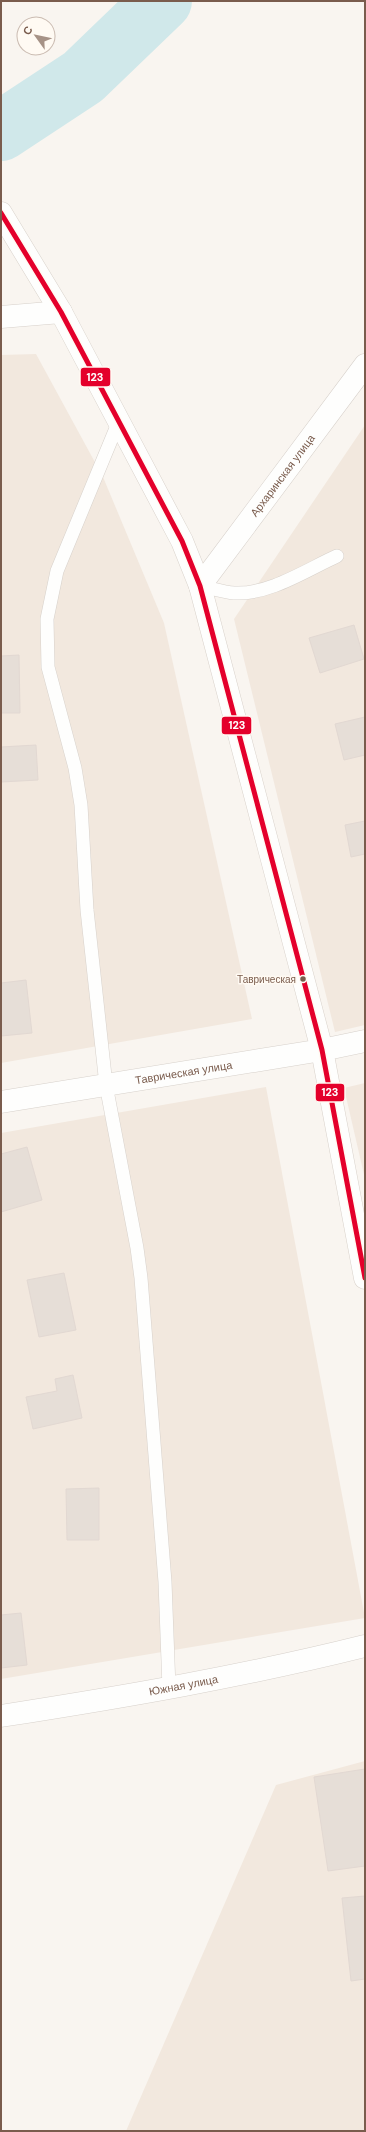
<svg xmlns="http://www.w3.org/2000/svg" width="366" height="2132" font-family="'DM Sans',sans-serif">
	<rect width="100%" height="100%" fill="#f9f5f0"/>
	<g fill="#f2e8de">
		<polygon points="36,354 103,477 164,623 252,1019 1,1063 1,355"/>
		<polygon points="365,425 365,1025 335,1032 234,619"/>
		<polygon points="365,1083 365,1179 344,1088"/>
		<polygon points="266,1087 365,1618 1,1679 1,1133"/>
		<polygon points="365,1761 365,2131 126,2131 276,1785"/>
	</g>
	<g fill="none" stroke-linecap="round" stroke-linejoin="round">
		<polyline stroke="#d0e8ea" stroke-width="60" points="1,131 83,77 162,1"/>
	</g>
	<g fill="#e6ded7" stroke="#e2d8d2">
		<polygon points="354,625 364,659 320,673 309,638"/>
		<polygon points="19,655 20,713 1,713 1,656"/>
		<polygon points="365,717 365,755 344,760 335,724"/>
		<polygon points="36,745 38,780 1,782 1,747"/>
		<polygon points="365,821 365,854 351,857 345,825"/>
		<polygon points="26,980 32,1033 1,1036 1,983"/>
		<polygon points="27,1147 42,1200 1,1212 1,1154"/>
		<polygon points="64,1273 76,1330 39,1337 27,1280"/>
		<polygon points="73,1375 82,1418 33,1429 26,1397 57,1391 55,1379"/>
		<polygon points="99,1488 99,1540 67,1540 66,1489"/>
		<polygon points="21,1613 27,1665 1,1668 1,1615"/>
		<polygon points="365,1769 365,1866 328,1871 314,1777"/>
		<polygon points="365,1896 365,1979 351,1981 342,1898"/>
	</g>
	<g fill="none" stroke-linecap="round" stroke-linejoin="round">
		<defs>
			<g id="service">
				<polyline points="119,421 57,571 47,619 48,667 75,768 81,805 87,910 106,1085 137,1248 141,1278 165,1582 169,1688"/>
				<path d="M200,586C211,588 223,592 234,593C269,595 306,570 337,556"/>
			</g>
			<g id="minor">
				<polyline points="1,317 61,312"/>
				<path id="s1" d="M200,586L365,365"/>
				<path id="s2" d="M1,1102L322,1050L365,1041"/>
				<path id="s3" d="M1,1716C123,1697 245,1676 365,1646"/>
			</g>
			<polyline id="secondary" points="1,213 61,312 182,541 200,586 322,1050 365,1278"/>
		</defs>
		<use href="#service" stroke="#d7d1cb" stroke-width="14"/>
		<use href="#minor" stroke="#d7d1cb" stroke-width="23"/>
		<use href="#secondary" stroke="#d9d2cb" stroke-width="23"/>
		<use href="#service" stroke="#fefefd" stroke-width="13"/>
		<use href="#minor" stroke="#fefefd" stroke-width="22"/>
		<use href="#secondary" stroke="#fefefd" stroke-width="22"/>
		<defs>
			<polyline id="bus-1" points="1,213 61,312 182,541 200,586 322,1050 365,1278"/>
		</defs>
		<use href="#bus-1" stroke="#fffaf3" stroke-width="8"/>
		<use href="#bus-1" stroke="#e4002b" stroke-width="5"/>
	</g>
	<circle fill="#7a5c4d" stroke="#fffaf3" stroke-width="1.5" cx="303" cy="979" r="3.5"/>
	<g text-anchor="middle" stroke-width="3" stroke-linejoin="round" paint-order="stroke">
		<g font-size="10" fill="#7a5c4d" stroke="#fffaf3" text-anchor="end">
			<text x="296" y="983">Таврическая</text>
		</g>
		<g font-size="11" fill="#7a5c4d" stroke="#fffaf3">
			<text dy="4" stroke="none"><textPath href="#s1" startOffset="138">Архаринская улица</textPath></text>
			<text dy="4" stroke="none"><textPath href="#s2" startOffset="185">Таврическая улица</textPath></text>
			<text dy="4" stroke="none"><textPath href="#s3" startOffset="185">Южная улица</textPath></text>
		</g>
	</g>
	<g stroke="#fffaf3" stroke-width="1.5">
		<rect x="80" y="367" width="31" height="20" rx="4" fill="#e4002b"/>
		<rect x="221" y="716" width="31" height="19" rx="4" fill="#e4002b"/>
		<rect x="315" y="1083" width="30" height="19" rx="4" fill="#e4002b"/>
	</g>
	<g font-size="11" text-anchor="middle" font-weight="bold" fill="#fff">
		<text x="95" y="381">123</text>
		<text x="237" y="729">123</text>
		<text x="330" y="1096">123</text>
	</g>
	<rect width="366" height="2132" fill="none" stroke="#7a5c4d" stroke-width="4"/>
	<g transform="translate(36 36) rotate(303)"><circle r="19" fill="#fffaf3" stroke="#cabbb1"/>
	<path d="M0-3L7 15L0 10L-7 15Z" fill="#a69286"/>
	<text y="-6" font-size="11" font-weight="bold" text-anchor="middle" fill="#7a5c4d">С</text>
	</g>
</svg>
